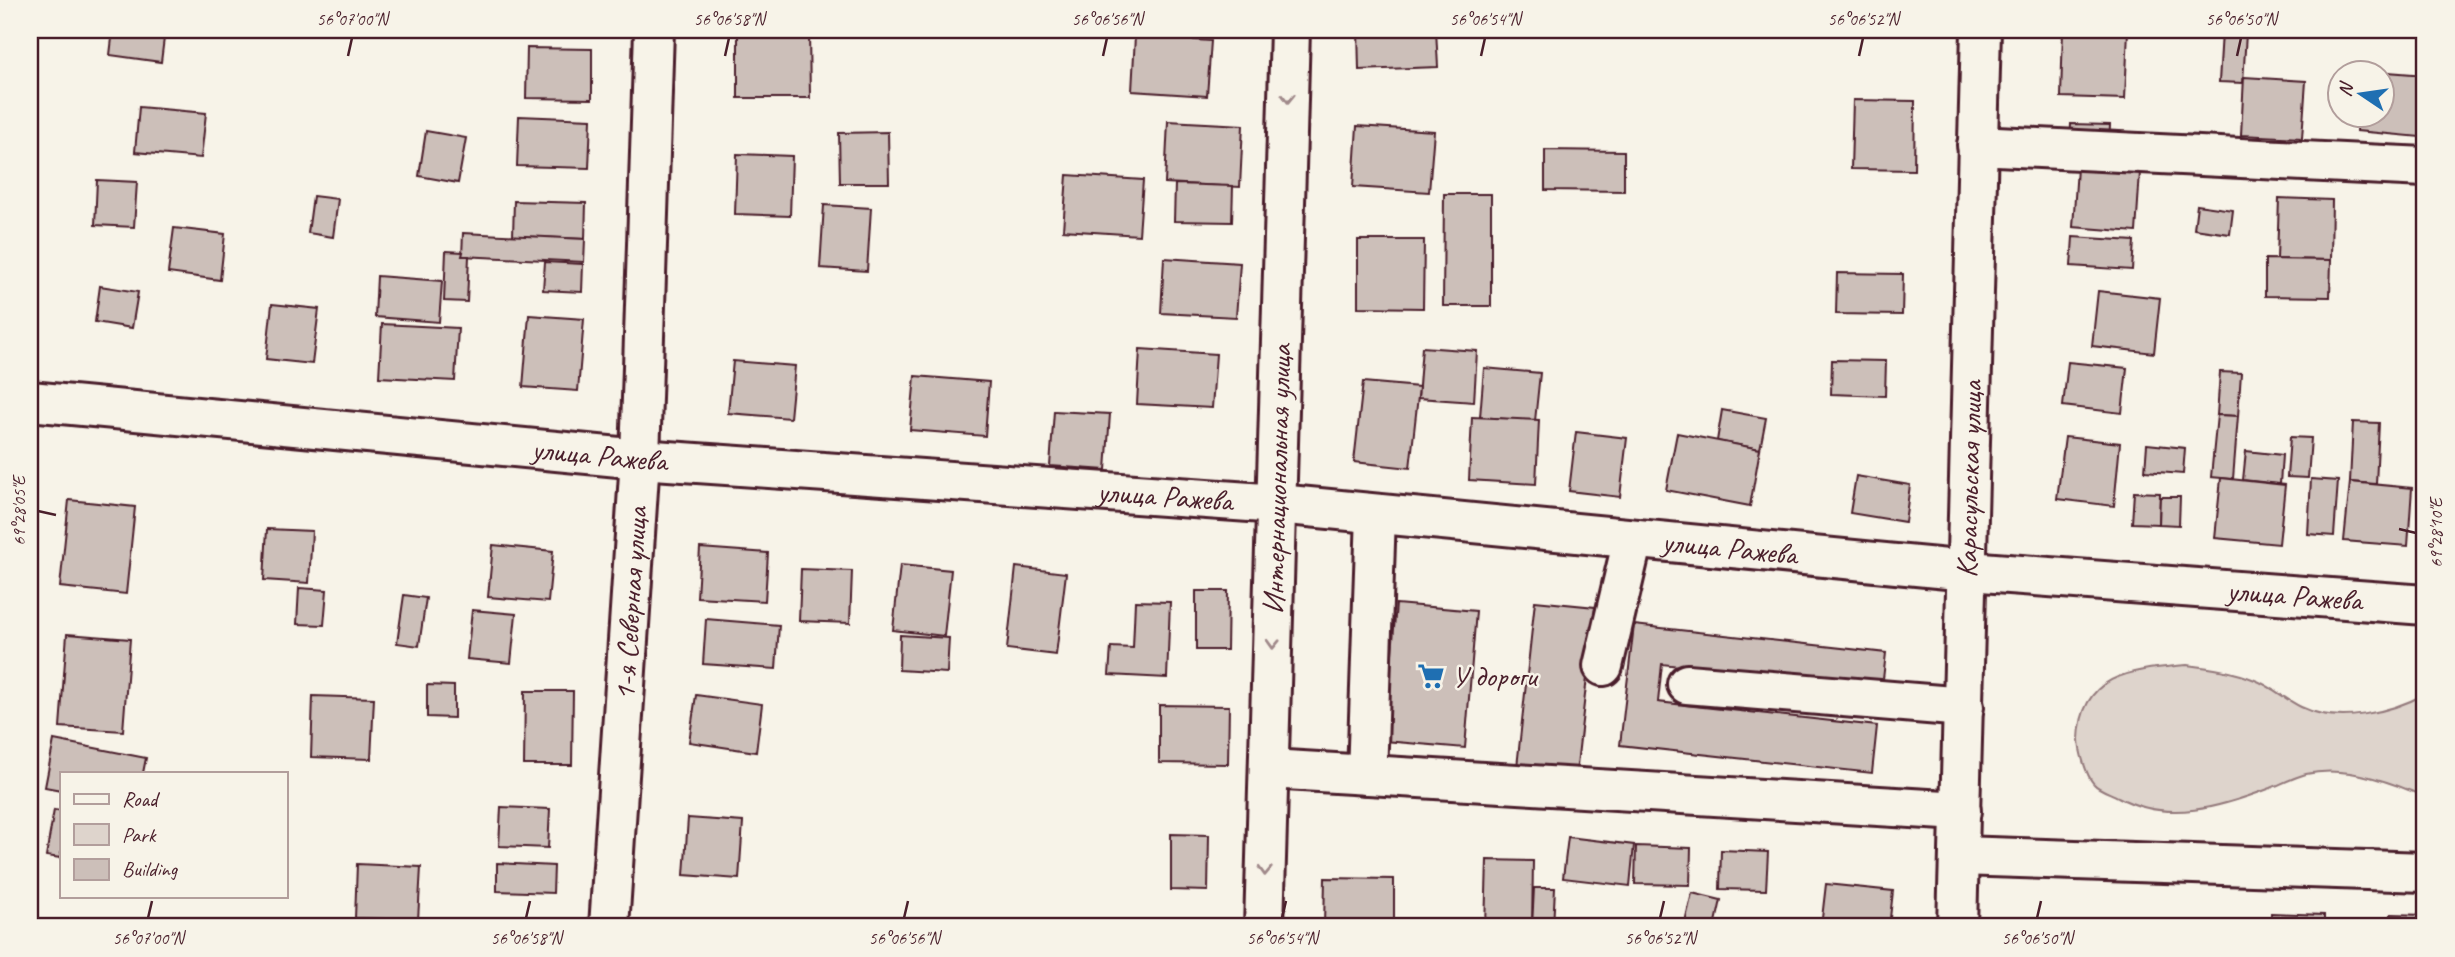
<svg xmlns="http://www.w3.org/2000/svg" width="2455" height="957" font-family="Caveat,sans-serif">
	<rect width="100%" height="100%" fill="#f7f3e8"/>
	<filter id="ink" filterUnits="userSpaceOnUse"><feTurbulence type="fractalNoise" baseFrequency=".0143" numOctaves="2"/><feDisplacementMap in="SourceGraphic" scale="14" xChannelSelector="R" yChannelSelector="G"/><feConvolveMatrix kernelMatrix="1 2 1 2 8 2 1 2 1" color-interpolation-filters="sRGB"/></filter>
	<g filter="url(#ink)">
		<path fill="#ded4cc" stroke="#947a7c" stroke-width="2" d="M2187,665C2210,668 2233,671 2255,680C2271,686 2285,699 2301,707C2338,725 2390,713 2425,694V797C2392,782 2344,765 2306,774C2295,777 2283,783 2271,788C2221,807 2168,824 2118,797C2111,793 2099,790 2094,784C2086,775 2079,751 2079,739C2081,672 2134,670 2187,665Z"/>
		<g fill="#ccbfb9" stroke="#4a1f2b" stroke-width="2">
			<polygon points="113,30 165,30 161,62 110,55"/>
			<polygon points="1358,30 1436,30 1438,67 1359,70"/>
			<polygon points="1830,30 1911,30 1911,33"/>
			<polygon points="2063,30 2128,30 2125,99 2061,97"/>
			<polygon points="738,32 809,32 810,98 738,98"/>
			<polygon points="2222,32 2246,33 2243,83 2219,82"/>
			<polygon points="1135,36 1211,41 1207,96 1132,91"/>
			<polygon points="527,48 592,49 592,99 526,98"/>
			<polygon points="2362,70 2425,75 2420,137 2357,131 2358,116 2382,116 2382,74 2361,74"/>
			<polygon points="2244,77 2306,81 2302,138 2241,135"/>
			<polygon points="1853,100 1915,101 1914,170 1851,169"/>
			<polygon points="139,107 206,113 201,158 135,152"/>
			<polygon points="519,116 591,119 589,168 517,166"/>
			<polygon points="1168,121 1243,125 1240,187 1165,183"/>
			<polygon points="2071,124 2110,125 2109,146 2070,145"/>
			<polygon points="1357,126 1434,131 1429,192 1353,187"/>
			<polygon points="426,131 466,138 458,183 419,176"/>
			<polygon points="888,132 889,183 840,183 839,133"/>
			<polygon points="1545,150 1624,151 1624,191 1545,190"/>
			<polygon points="737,154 792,156 790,216 735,214"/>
			<polygon points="2077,168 2140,172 2136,232 2073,227"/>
			<polygon points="1067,175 1143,180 1139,235 1063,230"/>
			<polygon points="97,180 137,182 134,227 95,225"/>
			<polygon points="1175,184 1233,186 1232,222 1174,221"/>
			<polygon points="1444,194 1491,194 1491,306 1443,306"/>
			<polygon points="313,196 338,199 333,237 308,233"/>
			<polygon points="2279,198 2332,200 2331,260 2277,259"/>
			<polygon points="514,201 586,203 585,239 513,236"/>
			<polygon points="824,205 871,208 867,271 820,268"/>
			<polygon points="2197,205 2233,210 2230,234 2194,229"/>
			<polygon points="174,228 225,234 220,280 168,273"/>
			<polygon points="463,233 585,239 584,262 462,256"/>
			<polygon points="2073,237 2134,241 2132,270 2071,266"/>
			<polygon points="1358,240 1424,240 1423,308 1358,307"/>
			<polygon points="446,251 463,252 462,256 469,256 467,302 444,301"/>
			<polygon points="1164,258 1240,263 1236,317 1161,313"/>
			<polygon points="2265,259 2331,260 2330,297 2265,296"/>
			<polygon points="545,262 583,264 582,292 543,290"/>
			<polygon points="1837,273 1903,274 1902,315 1836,314"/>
			<polygon points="377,276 442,281 439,322 375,317"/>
			<polygon points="100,286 138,292 132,328 95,322"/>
			<polygon points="2098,291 2160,298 2154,353 2092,346"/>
			<polygon points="272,304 319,309 312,364 266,359"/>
			<polygon points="529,315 584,319 578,391 523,387"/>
			<polygon points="382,324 458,328 455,381 379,377"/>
			<polygon points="1422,347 1477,351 1474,402 1418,398"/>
			<polygon points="1140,349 1216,354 1212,408 1137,404"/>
			<polygon points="1832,360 1886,361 1885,396 1831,394"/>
			<polygon points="733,361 795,366 790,418 728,413"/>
			<polygon points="2068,362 2127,368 2122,413 2063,406"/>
			<polygon points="1484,368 1540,373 1535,421 1480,417"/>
			<polygon points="2220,372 2241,373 2238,416 2217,415"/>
			<polygon points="915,376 989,382 985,436 910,430"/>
			<polygon points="1363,382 1419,387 1410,468 1354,462"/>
			<polygon points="1722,410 1766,418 1760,449 1717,441"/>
			<polygon points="1054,411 1110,414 1106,470 1050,466"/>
			<polygon points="2217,415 2238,416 2233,479 2211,477"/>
			<polygon points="1472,417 1539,420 1536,484 1469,480"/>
			<polygon points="2353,422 2379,423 2376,484 2350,482"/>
			<polygon points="1576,432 1627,438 1620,497 1569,491"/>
			<polygon points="1677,433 1760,449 1750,506 1666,490"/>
			<polygon points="2065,437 2120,443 2114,506 2057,499"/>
			<polygon points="2290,437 2311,438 2308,478 2287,477"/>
			<polygon points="2147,444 2185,448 2183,474 2145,471"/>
			<polygon points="2246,451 2282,455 2280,484 2243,480"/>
			<polygon points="1856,476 1910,485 1905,522 1850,513"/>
			<polygon points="2221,478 2285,485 2279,544 2215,538"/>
			<polygon points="2311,479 2338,481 2334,536 2308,534"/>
			<polygon points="2350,482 2412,488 2408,546 2344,541"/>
			<polygon points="2134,492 2160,493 2159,524 2132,523"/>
			<polygon points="2160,497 2180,497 2179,525 2159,524"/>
			<polygon points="69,500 135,507 126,594 60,587"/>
			<polygon points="267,529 312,531 309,583 264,580"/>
			<polygon points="493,545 553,551 548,602 488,597"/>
			<polygon points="700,548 768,553 765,601 697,597"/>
			<polygon points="900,565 951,570 944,636 893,630"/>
			<polygon points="1016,567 1066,573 1056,655 1007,649"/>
			<polygon points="801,569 852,571 850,623 799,621"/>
			<polygon points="299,588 327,590 324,625 297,624"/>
			<polygon points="1196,591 1228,591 1227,650 1196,650"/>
			<polygon points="404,595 426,598 419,646 397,643"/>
			<polygon points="1135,601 1170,602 1167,678 1109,675 1111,647 1133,648"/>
			<polygon points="1535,601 1595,607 1576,774 1517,767"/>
			<polygon points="1396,604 1476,611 1465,748 1385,741"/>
			<polygon points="472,610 516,614 511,663 467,659"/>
			<polygon points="706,619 779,625 776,669 703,664"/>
			<polygon points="1634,625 1886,653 1882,688 1662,664 1658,702 1877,726 1872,773 1620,745"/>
			<polygon points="67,634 130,639 123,731 60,727"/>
			<polygon points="900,635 949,638 947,673 899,670"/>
			<polygon points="427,685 454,686 454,718 427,717"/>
			<polygon points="525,691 573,691 572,765 524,765"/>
			<polygon points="696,695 762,704 756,752 689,742"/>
			<polygon points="313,696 374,698 371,759 311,757"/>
			<polygon points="1159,705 1229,706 1228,764 1159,763"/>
			<polygon points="54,740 146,758 143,773 61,773 61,790 45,787"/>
			<polygon points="501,807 550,809 548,848 499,846"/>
			<polygon points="54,810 61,811 61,858 46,856"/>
			<polygon points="688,818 743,822 739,879 684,875"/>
			<polygon points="1171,834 1209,835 1208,891 1171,890"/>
			<polygon points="1568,837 1634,845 1630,886 1563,878"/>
			<polygon points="1636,846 1691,848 1690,885 1635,884"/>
			<polygon points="1721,850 1768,852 1766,890 1720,889"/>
			<polygon points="1487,860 1533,861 1532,927 1485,927"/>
			<polygon points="497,863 554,866 553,893 497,891"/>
			<polygon points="357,864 421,867 418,920 355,918"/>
			<polygon points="1325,878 1394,879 1394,927 1324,927"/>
			<polygon points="1826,884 1893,891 1889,927 1821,927"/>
			<polygon points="1534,888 1555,888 1553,927 1532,927"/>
			<polygon points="1692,893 1721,900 1715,927 1684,927"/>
			<polygon points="2271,913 2324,915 2324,927 2271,927"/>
			<polygon points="2391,914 2425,915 2425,927 2391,927"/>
			<polygon points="688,920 755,927 688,927"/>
		</g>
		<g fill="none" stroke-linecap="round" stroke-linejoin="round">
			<defs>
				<g id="minor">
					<polyline points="1977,145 2425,167"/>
					<path id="s1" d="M30,401L640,459L1278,504L1968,571L2425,605"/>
					<polyline points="1603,666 1633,539"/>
					<polyline points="1687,684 1964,707"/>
					<polyline points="1269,769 1961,811"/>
					<polyline points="1367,775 1376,514"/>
					<polyline points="1960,856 2425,872"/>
					<path id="s2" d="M609,927L640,459L654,30"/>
					<path id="s3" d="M1957,927L1981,30"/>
				</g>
				<g id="major">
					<path id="s4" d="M1264,927L1290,30"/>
				</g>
			</defs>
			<use href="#minor" stroke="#4a1f2b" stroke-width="44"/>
			<use href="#major" stroke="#4a1f2b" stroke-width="44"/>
			<use href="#minor" stroke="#f7f3e8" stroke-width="38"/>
			<use href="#major" stroke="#f7f3e8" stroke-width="38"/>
		</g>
		<defs><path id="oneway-chevron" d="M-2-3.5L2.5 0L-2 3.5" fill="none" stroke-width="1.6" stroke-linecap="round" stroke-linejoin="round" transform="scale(1.75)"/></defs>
		<g stroke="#a0898a">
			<use href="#oneway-chevron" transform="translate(1288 98) rotate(91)"/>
			<use href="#oneway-chevron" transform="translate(1273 644) rotate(92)"/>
			<use href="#oneway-chevron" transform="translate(1265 871) rotate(92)"/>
		</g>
	</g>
	<path fill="none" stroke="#4a1f2b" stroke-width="2.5" d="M348,56L352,38M725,56L729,38M1103,56L1107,38M1481,56L1485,38M1859,56L1863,38M2237,56L2241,38M38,511L56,515M2399,529L2416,533M148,918L152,901M526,918L530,901M904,918L908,901M1282,918L1286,901M1660,918L1664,901M2037,918L2041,901"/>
	<defs>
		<symbol id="supermarket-bare" viewBox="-9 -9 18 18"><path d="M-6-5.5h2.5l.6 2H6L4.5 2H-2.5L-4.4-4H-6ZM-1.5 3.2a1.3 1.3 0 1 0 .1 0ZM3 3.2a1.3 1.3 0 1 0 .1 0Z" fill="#1f6fb2" stroke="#f7f3e8" stroke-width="2.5" paint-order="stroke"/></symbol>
	</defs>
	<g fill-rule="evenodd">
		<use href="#supermarket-bare" x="1412" y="657" width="38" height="38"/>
	</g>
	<g text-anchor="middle" stroke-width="5" stroke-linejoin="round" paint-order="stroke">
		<g font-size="30" fill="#4a1f2b" stroke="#f7f3e8">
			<text dy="10" stroke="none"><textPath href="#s1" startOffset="572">улица Ражева</textPath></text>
			<text dy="10" stroke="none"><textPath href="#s4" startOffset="448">Интернациональная улица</textPath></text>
			<text dy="10" stroke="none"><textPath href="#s3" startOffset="448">Карасульская улица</textPath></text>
			<text dy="10" stroke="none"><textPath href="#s1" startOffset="1139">улица Ражева</textPath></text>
			<text dy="10" stroke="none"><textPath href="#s1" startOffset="1706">улица Ражева</textPath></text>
			<text dy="10" stroke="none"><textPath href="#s1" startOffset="2273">улица Ражева</textPath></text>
			<text dy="10" stroke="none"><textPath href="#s2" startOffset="324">1-я Северная улица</textPath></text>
		</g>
		<g font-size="30" fill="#4a1f2b" stroke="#f7f3e8" text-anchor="start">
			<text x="1452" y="686">У дороги</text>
		</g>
	</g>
	<rect width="2455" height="957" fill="none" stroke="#f7f3e8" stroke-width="77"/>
	<rect x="60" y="772" width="228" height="126" fill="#f7f3e8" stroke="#b29e9c" stroke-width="2"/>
	<rect x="74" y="794" width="35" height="10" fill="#f7f3e8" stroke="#b29e9c" stroke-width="2"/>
	<text x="122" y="806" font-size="21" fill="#4a1f2b">Road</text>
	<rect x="74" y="824" width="35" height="21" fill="#ded4cc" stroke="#b29e9c" stroke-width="2"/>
	<text x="122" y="842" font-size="21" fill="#4a1f2b">Park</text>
	<rect x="74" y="859" width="35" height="21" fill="#ccbfb9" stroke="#b29e9c" stroke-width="2"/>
	<text x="122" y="876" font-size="21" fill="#4a1f2b">Building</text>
	<g transform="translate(2361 94) rotate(283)"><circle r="33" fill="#f7f3e8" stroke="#b29e9c" stroke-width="2"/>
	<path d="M0-5L12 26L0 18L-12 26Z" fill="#1f6fb2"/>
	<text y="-10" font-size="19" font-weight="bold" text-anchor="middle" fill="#4a1f2b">N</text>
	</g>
	<rect x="38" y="38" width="2378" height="880" fill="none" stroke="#4a1f2b" stroke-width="2.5"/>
	<g font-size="18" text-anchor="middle" fill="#4a1f2b">
		<text x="352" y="25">56°07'00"N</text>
		<text x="729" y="25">56°06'58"N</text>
		<text x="1107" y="25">56°06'56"N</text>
		<text x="1485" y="25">56°06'54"N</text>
		<text x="1863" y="25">56°06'52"N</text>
		<text x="2241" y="25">56°06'50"N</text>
		<text transform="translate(19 511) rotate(-90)" y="6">69°28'05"E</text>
		<text transform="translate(2436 533) rotate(-90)" y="6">69°28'10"E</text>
		<text x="148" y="944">56°07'00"N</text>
		<text x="526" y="944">56°06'58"N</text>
		<text x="904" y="944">56°06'56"N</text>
		<text x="1282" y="944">56°06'54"N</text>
		<text x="1660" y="944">56°06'52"N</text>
		<text x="2037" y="944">56°06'50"N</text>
	</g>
</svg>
